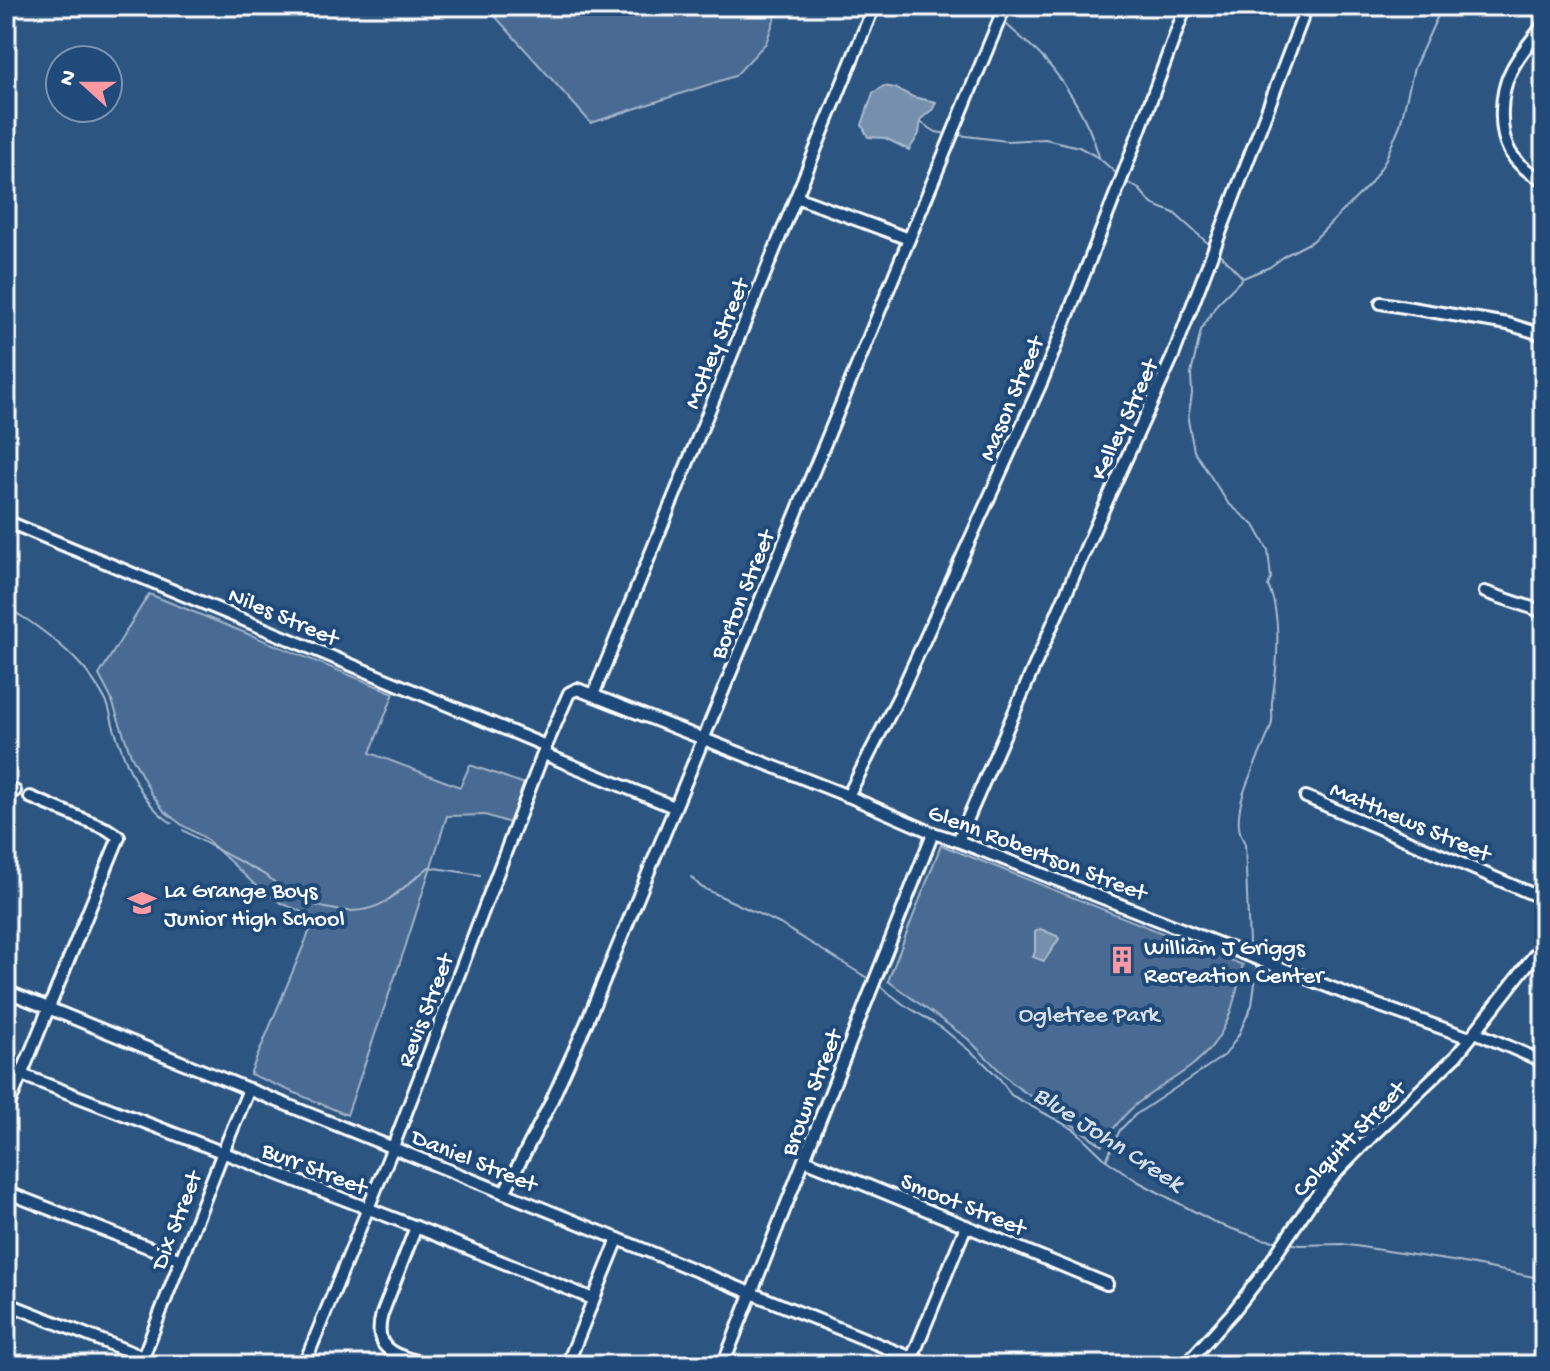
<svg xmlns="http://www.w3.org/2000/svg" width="1550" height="1371" font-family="'Gochi Hand',sans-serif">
	<rect width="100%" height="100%" fill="#2c5582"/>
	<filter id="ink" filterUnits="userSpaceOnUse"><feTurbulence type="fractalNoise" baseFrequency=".0125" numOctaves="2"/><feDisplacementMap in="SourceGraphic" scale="16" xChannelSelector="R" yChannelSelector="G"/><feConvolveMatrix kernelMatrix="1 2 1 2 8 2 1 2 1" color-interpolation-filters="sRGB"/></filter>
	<g filter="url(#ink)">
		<g fill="#486b92" stroke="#a4b5c8" stroke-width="2">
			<polygon points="486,6 779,6 766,43 735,76 591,123"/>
			<polygon points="149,594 394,693 370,753 460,787 470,765 525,784 510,823 485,815 447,816 405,948 347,1115 250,1074 315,918 281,903 254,884 205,838 182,825 164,811 151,793 131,755 111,698 99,675"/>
			<path d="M941,845L1243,965C1236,993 1231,1023 1212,1046C1192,1071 1163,1083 1138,1103C1124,1114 1112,1130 1102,1145L1013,1084L968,1039L888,981Z"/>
		</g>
		<g fill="#748fad" stroke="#acbcce" stroke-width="2">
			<polygon points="884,86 895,88 913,97 936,102 933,109 921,119 919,134 909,150 885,138 868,137 862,125 873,93"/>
			<polygon points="1040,929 1057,936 1059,939 1044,961 1033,957 1035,952 1035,932"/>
		</g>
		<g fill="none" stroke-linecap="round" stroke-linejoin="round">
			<g stroke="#acbcce" stroke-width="2">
				<polyline points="985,6 995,14"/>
				<path d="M1003,21C1012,30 1022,38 1031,46C1061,73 1089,119 1099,157"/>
				<polyline points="920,122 936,132 947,134"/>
				<polyline points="958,135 1007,141 1045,139 1079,147 1099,158 1117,174"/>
				<polyline points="1125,181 1139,189 1152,204 1174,213 1211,246"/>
				<polyline points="1219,253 1242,277"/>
				<path d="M6,605C15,614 26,618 36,626C65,647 90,670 106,701C111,710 111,721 115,731C126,764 141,804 172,823"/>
				<path d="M183,830C209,846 238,860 265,875C274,880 280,889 289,894C317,909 356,919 385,902C400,892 415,878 429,867L480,875"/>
				<polyline points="691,877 701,887 780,924 869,979"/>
				<path d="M1252,953L1249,943L1245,844C1242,838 1239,832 1239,826C1236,794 1261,757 1271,726C1274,719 1271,710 1272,702C1277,669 1283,616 1268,586L1271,578L1268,550L1254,525L1228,503L1194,451L1188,420L1192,394L1191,374L1201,330L1217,304L1243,278L1270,267L1286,255L1313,241L1370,184L1384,163L1400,125L1414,68L1440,11L1439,6"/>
				<polyline points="880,986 903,1004 942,1028 982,1061 1000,1079 1011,1095 1075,1130 1106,1160 1137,1181 1218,1224 1262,1239 1281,1242"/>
				<polyline points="1106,1160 1120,1130 1135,1115 1225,1055 1238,1036 1252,1005 1257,968 1255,963"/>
				<polyline points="1288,1243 1300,1245 1342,1244 1459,1262 1544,1279"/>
			</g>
			<defs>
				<g id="minor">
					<path d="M1544,24C1533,39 1519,54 1511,71C1500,92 1498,131 1510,152C1518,165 1530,174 1544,180"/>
					<polyline points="1532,40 1544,50"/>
					<polyline points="796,197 909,239"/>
					<polyline points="1381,303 1508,324 1544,335"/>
					<polyline points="6,521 546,746"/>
					<polyline points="1485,592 1544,612"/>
					<polyline points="593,695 874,6"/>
					<polyline points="544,754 674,807"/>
					<polyline points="6,788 15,791"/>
					<polyline points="848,796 900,694 1042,381 1120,183 1186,6"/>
					<polyline points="1306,797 1544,899"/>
					<polyline points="958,841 1096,525 1173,356 1307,6"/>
					<polyline points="6,991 929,1365"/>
					<polyline points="1475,1032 1544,1062"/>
					<polyline points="22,1075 416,1227 593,1299"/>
					<polyline points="6,1112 119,837 107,829 30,797"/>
					<polyline points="805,1160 1107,1284"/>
					<polyline points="6,1192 181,1260"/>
					<polyline points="504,1193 550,1104 586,1024 1005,6"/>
					<path d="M416,1227L382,1314C371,1353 398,1355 429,1365"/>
					<polyline points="6,1303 143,1357"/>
					<polyline points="912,1358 966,1226"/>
					<polyline points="140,1365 223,1152 249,1089"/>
					<polyline points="304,1365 393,1147 546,746 569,693 577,689 848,796 933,833 958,841 1352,996 1470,1038"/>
					<polyline points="567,1365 618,1239"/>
					<polyline points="723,1365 933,833"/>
					<polyline points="1185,1365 1233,1312 1261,1276 1312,1201 1334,1175 1372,1136 1456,1056 1544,943"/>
				</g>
			</defs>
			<use href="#minor" stroke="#fff" stroke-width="16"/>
			<use href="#minor" stroke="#1f4a7a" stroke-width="10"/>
		</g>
	</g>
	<defs>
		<symbol id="school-bare" viewBox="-9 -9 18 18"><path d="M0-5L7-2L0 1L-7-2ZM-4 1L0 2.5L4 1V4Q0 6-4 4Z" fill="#ff9aa2" stroke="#1f4a7a" stroke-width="2.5" paint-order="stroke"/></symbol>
		<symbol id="building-bare" viewBox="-9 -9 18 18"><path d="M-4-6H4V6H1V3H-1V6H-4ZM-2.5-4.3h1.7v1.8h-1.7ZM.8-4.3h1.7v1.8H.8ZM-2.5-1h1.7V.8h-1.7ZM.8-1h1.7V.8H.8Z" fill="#ff9aa2" stroke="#1f4a7a" stroke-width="2.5" paint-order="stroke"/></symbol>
	</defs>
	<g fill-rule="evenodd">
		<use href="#school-bare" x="122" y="883" width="40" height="40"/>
		<use href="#building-bare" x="1102" y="940" width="40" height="40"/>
	</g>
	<g text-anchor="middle" stroke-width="8" stroke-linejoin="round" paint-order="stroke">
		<g font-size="24" fill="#fff" stroke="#1f4a7a">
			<text transform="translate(715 343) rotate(-68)" y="8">Motley Street</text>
			<text transform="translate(1010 398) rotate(-67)" y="8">Mason Street</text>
			<text transform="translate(1123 419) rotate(-65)" y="8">Kelley Street</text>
			<text transform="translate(741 594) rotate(-68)" y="8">Borton Street</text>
			<text transform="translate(284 615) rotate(23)" y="8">Niles Street</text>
			<text transform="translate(1411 820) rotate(23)" y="8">Matthews Street</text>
			<text transform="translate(1038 851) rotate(21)" y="8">Glenn Robertson Street</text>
			<text transform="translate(424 1010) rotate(-69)" y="8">Revis Street</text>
			<text transform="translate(810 1092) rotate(-69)" y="8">Brown Street</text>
			<text transform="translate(1348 1138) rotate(-46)" y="8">Colquitt Street</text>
			<text transform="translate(475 1159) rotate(22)" y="8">Daniel Street</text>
			<text transform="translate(315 1167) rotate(21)" y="8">Burr Street</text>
			<text transform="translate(964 1203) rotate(22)" y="8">Smoot Street</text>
			<text transform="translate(175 1220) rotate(-69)" y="8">Dix Street</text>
		</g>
		<g font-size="24" fill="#fff" stroke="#1f4a7a" text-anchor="start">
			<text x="164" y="897">La Grange Boys<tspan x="164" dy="28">Junior High School</tspan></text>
			<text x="1144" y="954">William J Griggs<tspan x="1144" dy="28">Recreation Center</tspan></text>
		</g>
		<g font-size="24" fill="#dae1e9" stroke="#1f4a7a">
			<text x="1089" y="1021">Ogletree Park</text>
		</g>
		<g font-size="26" font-style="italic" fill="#d5dde6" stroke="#1f4a7a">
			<text transform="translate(1110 1137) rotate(33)" y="9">Blue John Creek</text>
		</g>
	</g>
	<rect width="1550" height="1371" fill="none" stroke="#1f4a7a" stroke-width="32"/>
	<rect x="16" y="16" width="1518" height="1339" fill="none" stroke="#fff" stroke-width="3" filter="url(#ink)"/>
	<g transform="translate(84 84) rotate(291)"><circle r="38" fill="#1f4a7a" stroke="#7992af" stroke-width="2"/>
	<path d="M0-6L14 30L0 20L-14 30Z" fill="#ff9aa2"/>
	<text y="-12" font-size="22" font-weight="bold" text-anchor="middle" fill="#ffffff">N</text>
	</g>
</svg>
